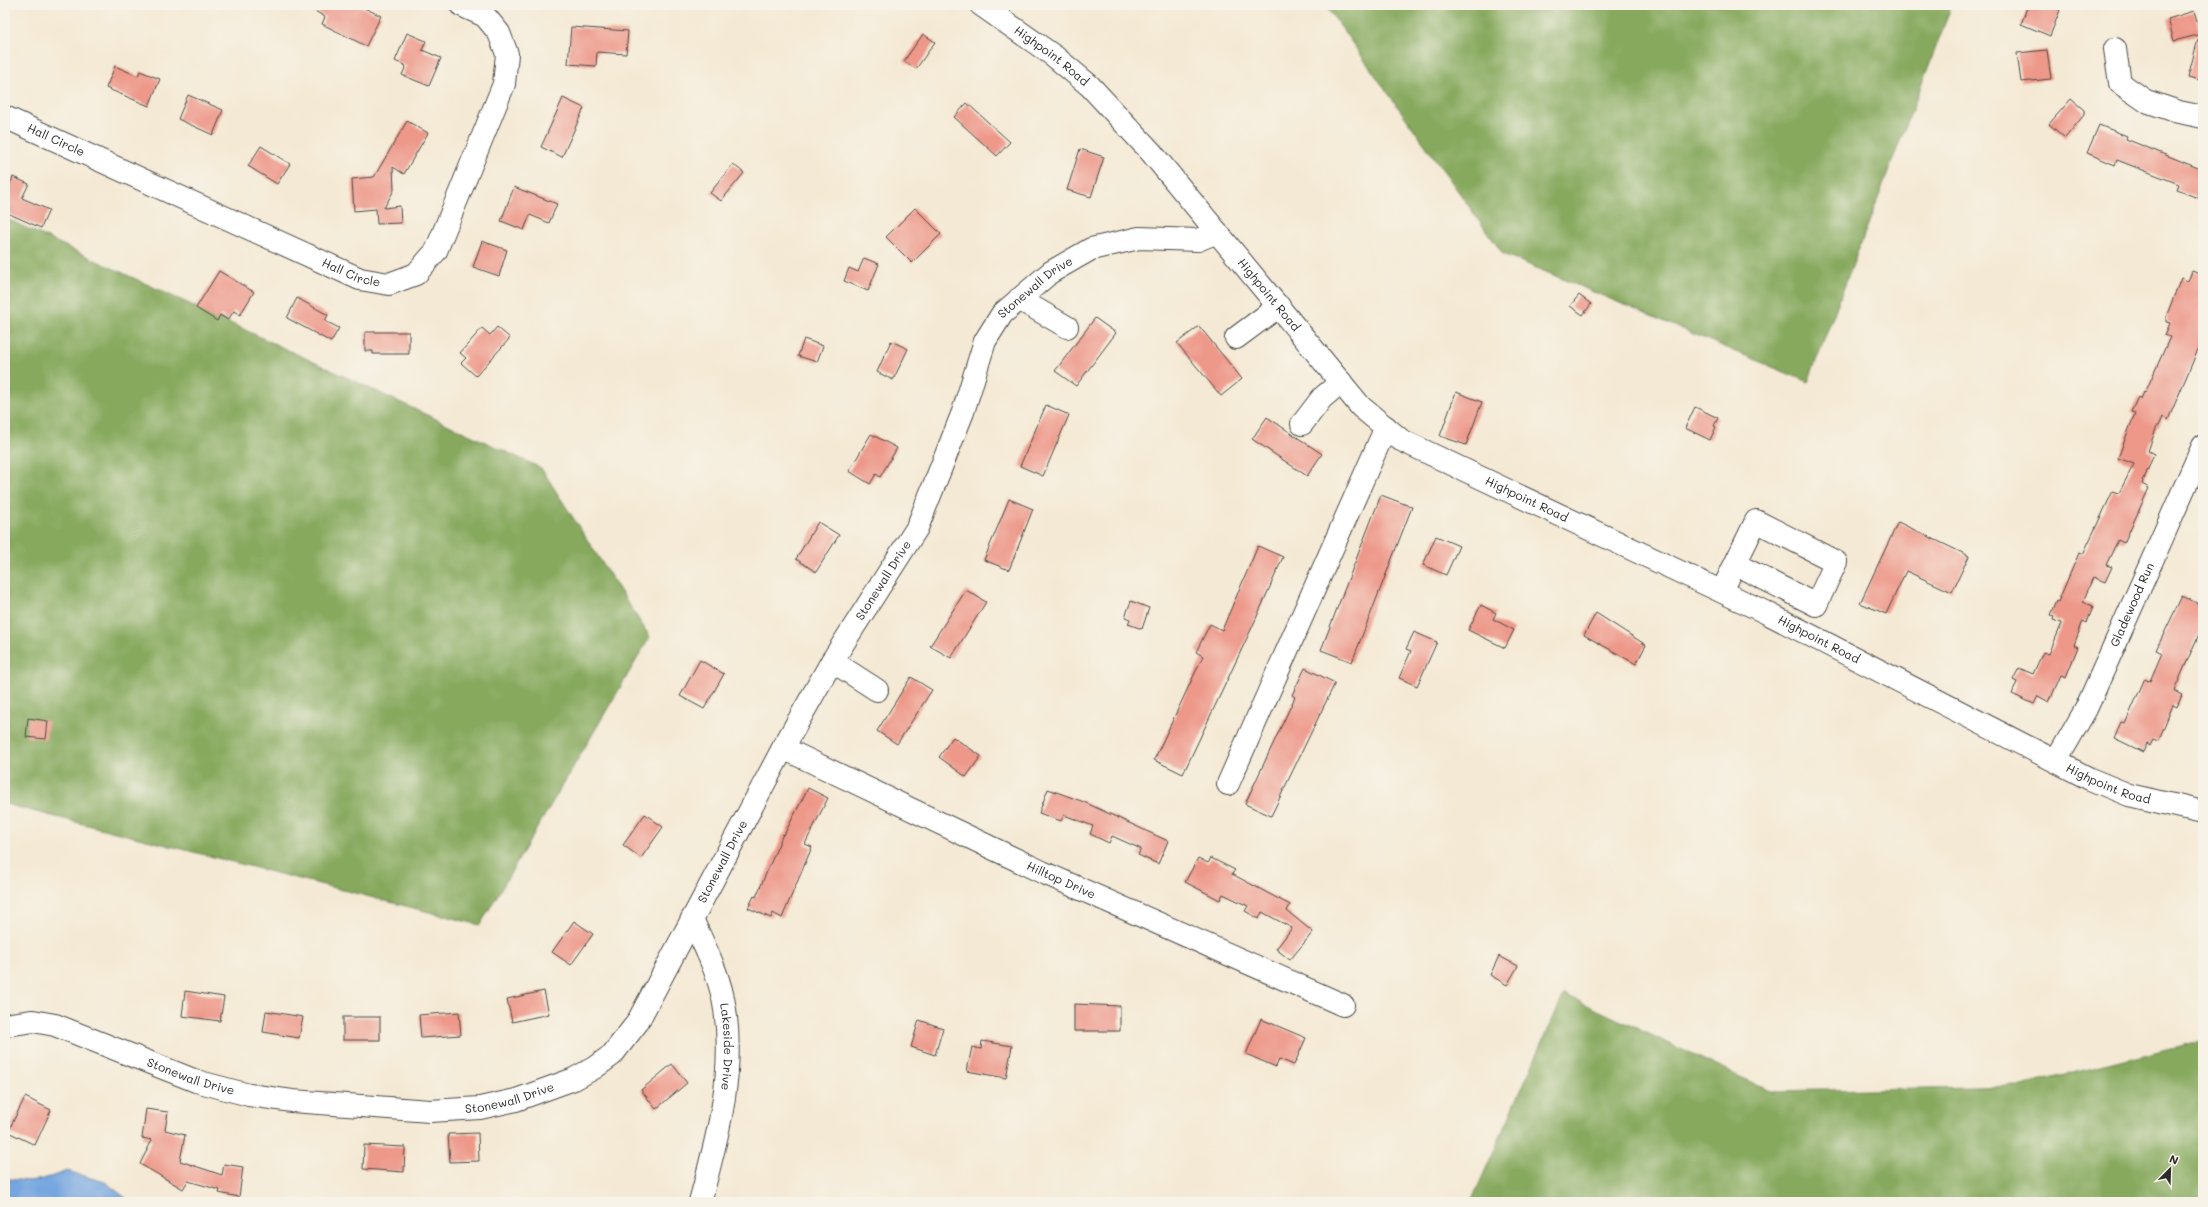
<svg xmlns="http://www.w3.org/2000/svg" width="2208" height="1207" font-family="Mali,sans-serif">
	<rect width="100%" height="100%" fill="#f7f3e8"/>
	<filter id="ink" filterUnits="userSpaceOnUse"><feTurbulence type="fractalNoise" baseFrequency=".025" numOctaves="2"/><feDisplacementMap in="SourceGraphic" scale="8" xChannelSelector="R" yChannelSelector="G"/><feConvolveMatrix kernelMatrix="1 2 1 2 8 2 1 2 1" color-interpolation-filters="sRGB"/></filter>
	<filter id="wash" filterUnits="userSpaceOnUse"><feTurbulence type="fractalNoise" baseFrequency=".012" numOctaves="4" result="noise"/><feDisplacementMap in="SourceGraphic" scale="16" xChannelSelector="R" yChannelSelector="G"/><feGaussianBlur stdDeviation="0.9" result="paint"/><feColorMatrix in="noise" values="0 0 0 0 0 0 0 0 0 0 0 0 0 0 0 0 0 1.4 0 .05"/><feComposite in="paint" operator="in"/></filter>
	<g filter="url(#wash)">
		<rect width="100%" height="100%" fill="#f4e9d4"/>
		<g fill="#86a95d" stroke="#586a44">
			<polygon points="1325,5 1952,5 1808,382 1503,254"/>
			<polygon points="5,218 541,468 650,637 480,925 5,804"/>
			<polygon points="1564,994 1770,1091 2021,1086 2203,1040 2203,1202 1471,1202"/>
		</g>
		<path fill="#76a6e0" stroke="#506886" d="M67,1171L105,1182L131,1202H5V1178C33,1183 40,1181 67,1171Z"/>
		<g id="blocks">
			<g fill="#ed9889">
				<polygon points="305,5 358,5 381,16 366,46 322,24 325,17"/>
				<polygon points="2028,5 2048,5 2060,10 2050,36 2021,24"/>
				<polygon points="2194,11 2201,34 2174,41 2168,19"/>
				<polygon points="571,27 628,31 626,54 597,52 596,66 568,64"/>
				<polygon points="407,33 426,41 422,50 441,58 429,86 402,75 406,66 395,61"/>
				<polygon points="923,34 935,42 916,69 904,61"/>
				<polygon points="2198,39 2203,39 2203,81 2188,77"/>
				<polygon points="2047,50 2051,79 2021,82 2017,53"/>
				<polygon points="115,66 138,76 140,71 160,79 149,106 106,88"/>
				<polygon points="188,95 223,110 213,135 178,119"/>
				<polygon points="563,98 584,108 562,157 541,147"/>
				<polygon points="2071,99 2084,110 2084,115 2065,138 2049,124"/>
				<polygon points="967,103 1010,142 997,156 954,117"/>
				<polygon points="407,121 428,133 404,174 393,167 394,190 384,208 400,206 401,223 377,224 376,209 354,211 352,179 374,177"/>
				<polygon points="2099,125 2127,136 2126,139 2203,170 2203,200 2177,190 2179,184 2117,160 2115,165 2087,153"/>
				<polygon points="261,146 290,164 277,184 248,166"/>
				<polygon points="1080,149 1104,157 1091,197 1067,190"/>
				<polygon points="733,164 744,173 721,201 710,193"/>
				<polygon points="13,177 29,184 22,198 49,210 41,228 5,212 5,195"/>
				<polygon points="514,187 557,204 549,223 530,215 524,230 501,221"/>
				<polygon points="915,208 941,234 912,263 886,237"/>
				<polygon points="482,241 507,250 499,276 473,267"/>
				<polygon points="864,258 879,264 868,291 844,281 849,268 858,272"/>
				<polygon points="219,271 254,292 240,315 234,311 228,320 220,315 217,321 196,308"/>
				<polygon points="2192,271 2203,275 2203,338 2168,420 2163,417 2159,426 2157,426 2148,451 2154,454 2142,484 2149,488 2124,543 2118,540 2106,565 2112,567 2105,582 2093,577 2083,602 2093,606 2087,623 2083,621 2074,645 2078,647 2066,677 2061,675 2049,702 2038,696 2034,704 2012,694 2017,682 2013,680 2019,668 2033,674 2043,652 2049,654 2062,623 2053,620 2054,617 2050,616 2056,601 2058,602 2079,553 2083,554 2113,491 2119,493 2134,464 2118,458 2135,413 2131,412 2138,397 2141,399 2144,392 2145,393 2170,337 2165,335 2170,323 2166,322 2166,317 2181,278 2188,281"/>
				<polygon points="1579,295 1591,304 1583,315 1570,306"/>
				<polygon points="297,298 328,315 325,321 339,328 331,342 287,318"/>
				<polygon points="1095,318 1116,333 1076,386 1055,371"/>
				<polygon points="1199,326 1242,379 1221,396 1177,343"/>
				<polygon points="497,327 510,338 476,376 461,363 466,358 460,353 482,328 490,335"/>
				<polygon points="365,332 409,332 409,354 373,354 373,351 365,351"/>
				<polygon points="804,339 823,346 817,362 798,356"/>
				<polygon points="891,341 908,349 893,380 877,372"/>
				<polygon points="1456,392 1482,402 1466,445 1440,436"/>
				<polygon points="1046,405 1069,415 1043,476 1020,466"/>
				<polygon points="1695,407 1718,418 1714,426 1716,427 1710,440 1685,428"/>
				<polygon points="1267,417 1322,454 1307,476 1252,439"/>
				<polygon points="871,434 897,448 880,477 876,474 870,484 849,471"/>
				<polygon points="1381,495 1412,507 1352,662 1321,650"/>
				<polygon points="1009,499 1033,509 1009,570 984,560"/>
				<polygon points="818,522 839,535 816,572 796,559"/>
				<polygon points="1898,522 1969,556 1952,592 1906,571 1886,614 1860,603"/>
				<polygon points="1436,536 1459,546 1446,575 1423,565"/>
				<polygon points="1258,546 1283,557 1255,621 1183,774 1154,760 1203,656 1196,652 1210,624 1222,630"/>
				<polygon points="966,590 986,602 951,658 930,646"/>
				<polygon points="2182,596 2203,606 2203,625 2174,691 2182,695 2177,707 2173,705 2158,742 2153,740 2150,746 2147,744 2143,752 2114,738 2121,722 2125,724 2145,678 2150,681 2162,653 2156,650"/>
				<polygon points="1131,601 1149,608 1142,629 1128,624 1130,619 1125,617"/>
				<polygon points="1481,605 1496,613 1493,619 1514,630 1505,648 1468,630"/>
				<polygon points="1596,613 1646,645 1636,664 1584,635"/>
				<polygon points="1414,632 1437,642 1417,686 1399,678 1411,651 1406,649"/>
				<polygon points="700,660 724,674 704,709 680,696"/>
				<polygon points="1305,668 1335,683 1271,816 1245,804 1295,697 1292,695"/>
				<polygon points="911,677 932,690 897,744 877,731"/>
				<polygon points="28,718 48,721 46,739 26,737"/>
				<polygon points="953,737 981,756 966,777 939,757"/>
				<polygon points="808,788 828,798 805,844 812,847 782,918 773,913 771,918 748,908 754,896 756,897 783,834 784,835"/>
				<polygon points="1048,789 1084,802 1168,841 1158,864 1138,855 1141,849 1112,836 1109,843 1090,834 1093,826 1064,815 1061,821 1039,813"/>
				<polygon points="645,814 663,827 641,858 623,845"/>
				<polygon points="1198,858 1208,863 1211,858 1235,870 1232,874 1290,905 1287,911 1313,932 1290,960 1276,949 1292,928 1262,912 1259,919 1245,911 1248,906 1223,894 1220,900 1185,882"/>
				<polygon points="574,921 593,934 571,965 552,952"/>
				<polygon points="1499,956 1518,966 1507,985 1490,975"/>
				<polygon points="185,991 224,997 220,1021 182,1016"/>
				<polygon points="544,991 549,1014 512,1022 507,999"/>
				<polygon points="1074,1004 1120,1006 1120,1031 1074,1031"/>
				<polygon points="266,1011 303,1017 299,1038 263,1032"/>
				<polygon points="459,1012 461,1035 421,1038 419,1015"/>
				<rect x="343" y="1017" width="37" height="23"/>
				<polygon points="1261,1019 1306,1038 1294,1065 1279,1059 1276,1067 1246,1054"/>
				<polygon points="919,1020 943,1028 935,1055 911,1047"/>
				<polygon points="982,1041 1012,1046 1006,1078 967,1071 972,1047 981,1049"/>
				<polygon points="672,1064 687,1083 656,1109 641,1090"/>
				<polygon points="25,1097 51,1110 35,1145 8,1132"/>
				<polygon points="146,1109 168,1112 165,1130 185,1135 180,1161 222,1175 224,1164 243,1167 239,1197 219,1193 220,1190 188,1181 183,1189 140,1164 152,1140 142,1138"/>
				<polygon points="478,1133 479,1161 450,1162 448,1134"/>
				<polygon points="364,1145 405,1147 404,1172 363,1169"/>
			</g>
		</g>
	</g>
	<g filter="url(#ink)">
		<use href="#blocks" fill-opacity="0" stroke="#494844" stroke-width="1"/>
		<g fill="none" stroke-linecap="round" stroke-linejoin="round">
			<defs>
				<g id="minor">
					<path id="s1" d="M981,5L1054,56L1090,86L1151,152L1361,407L1401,440L1769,614L2090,779L2129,795L2203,812"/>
					<polyline points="2115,49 2120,83 2146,101 2179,112 2203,117"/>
					<path id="s2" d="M5,117L360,279L389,284L416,274L436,251L504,84L507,54L499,33L485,16L461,5"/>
					<polyline points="1019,299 1067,327"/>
					<polyline points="1236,338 1279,306"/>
					<polyline points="1302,424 1322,398 1341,382"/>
					<polyline points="1722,591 1756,521 1836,562 1816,605 1735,564"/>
					<polyline points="832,661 877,690"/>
					<path id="s3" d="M783,748L1042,872L1343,1005"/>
					<path id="s4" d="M2056,761L2086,709L2203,446"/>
					<polyline points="1228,784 1386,427"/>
					<path id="s5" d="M692,919C704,945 717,970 723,998C737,1067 718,1136 700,1202"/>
					<path id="s6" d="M5,1025L33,1021L55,1025L196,1081L249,1095L292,1101L430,1111L480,1108L516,1100L574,1079L594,1068L612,1055L637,1023L783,748L832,661L917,528L963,412L985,341L1002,314L1051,272L1091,249L1139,238L1198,240L1217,232"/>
				</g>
			</defs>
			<use href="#minor" stroke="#494844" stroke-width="24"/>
			<use href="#minor" stroke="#fff" stroke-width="22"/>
		</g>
	</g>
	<g text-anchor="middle" stroke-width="3" stroke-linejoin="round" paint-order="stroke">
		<g font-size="12" fill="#2b2b2b" stroke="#f7f3e8">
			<text dy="4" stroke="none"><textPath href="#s1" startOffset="87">Highpoint Road</textPath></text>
			<text dy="4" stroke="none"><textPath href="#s2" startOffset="56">Hall Circle</textPath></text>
			<text dy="4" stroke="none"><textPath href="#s2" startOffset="380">Hall Circle</textPath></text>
			<text dy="4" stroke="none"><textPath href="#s6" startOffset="1516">Stonewall Drive</textPath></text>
			<text dy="4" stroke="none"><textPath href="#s1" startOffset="411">Highpoint Road</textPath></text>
			<text dy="4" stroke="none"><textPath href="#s1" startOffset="747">Highpoint Road</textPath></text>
			<text dy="4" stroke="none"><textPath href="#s6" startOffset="1180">Stonewall Drive</textPath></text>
			<text dy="4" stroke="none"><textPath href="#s4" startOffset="174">Gladewood Run</textPath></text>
			<text dy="4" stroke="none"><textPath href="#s1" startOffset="1071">Highpoint Road</textPath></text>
			<text dy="4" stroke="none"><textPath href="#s1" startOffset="1395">Highpoint Road</textPath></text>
			<text dy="4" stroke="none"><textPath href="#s6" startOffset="856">Stonewall Drive</textPath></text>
			<text dy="4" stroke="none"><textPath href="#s3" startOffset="308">Hilltop Drive</textPath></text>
			<text dy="4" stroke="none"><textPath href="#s5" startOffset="134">Lakeside Drive</textPath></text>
			<text dy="4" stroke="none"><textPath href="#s6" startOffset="196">Stonewall Drive</textPath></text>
			<text dy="4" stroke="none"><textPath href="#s6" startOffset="520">Stonewall Drive</textPath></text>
		</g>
	</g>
	<rect width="2208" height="1207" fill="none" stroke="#f7f3e8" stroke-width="20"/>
	<g transform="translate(2170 1169) rotate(23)" stroke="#f7f3e8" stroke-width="3" paint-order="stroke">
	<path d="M0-3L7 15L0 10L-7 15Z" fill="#2b2b2b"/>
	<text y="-6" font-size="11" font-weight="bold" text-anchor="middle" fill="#2b2b2b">N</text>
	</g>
</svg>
